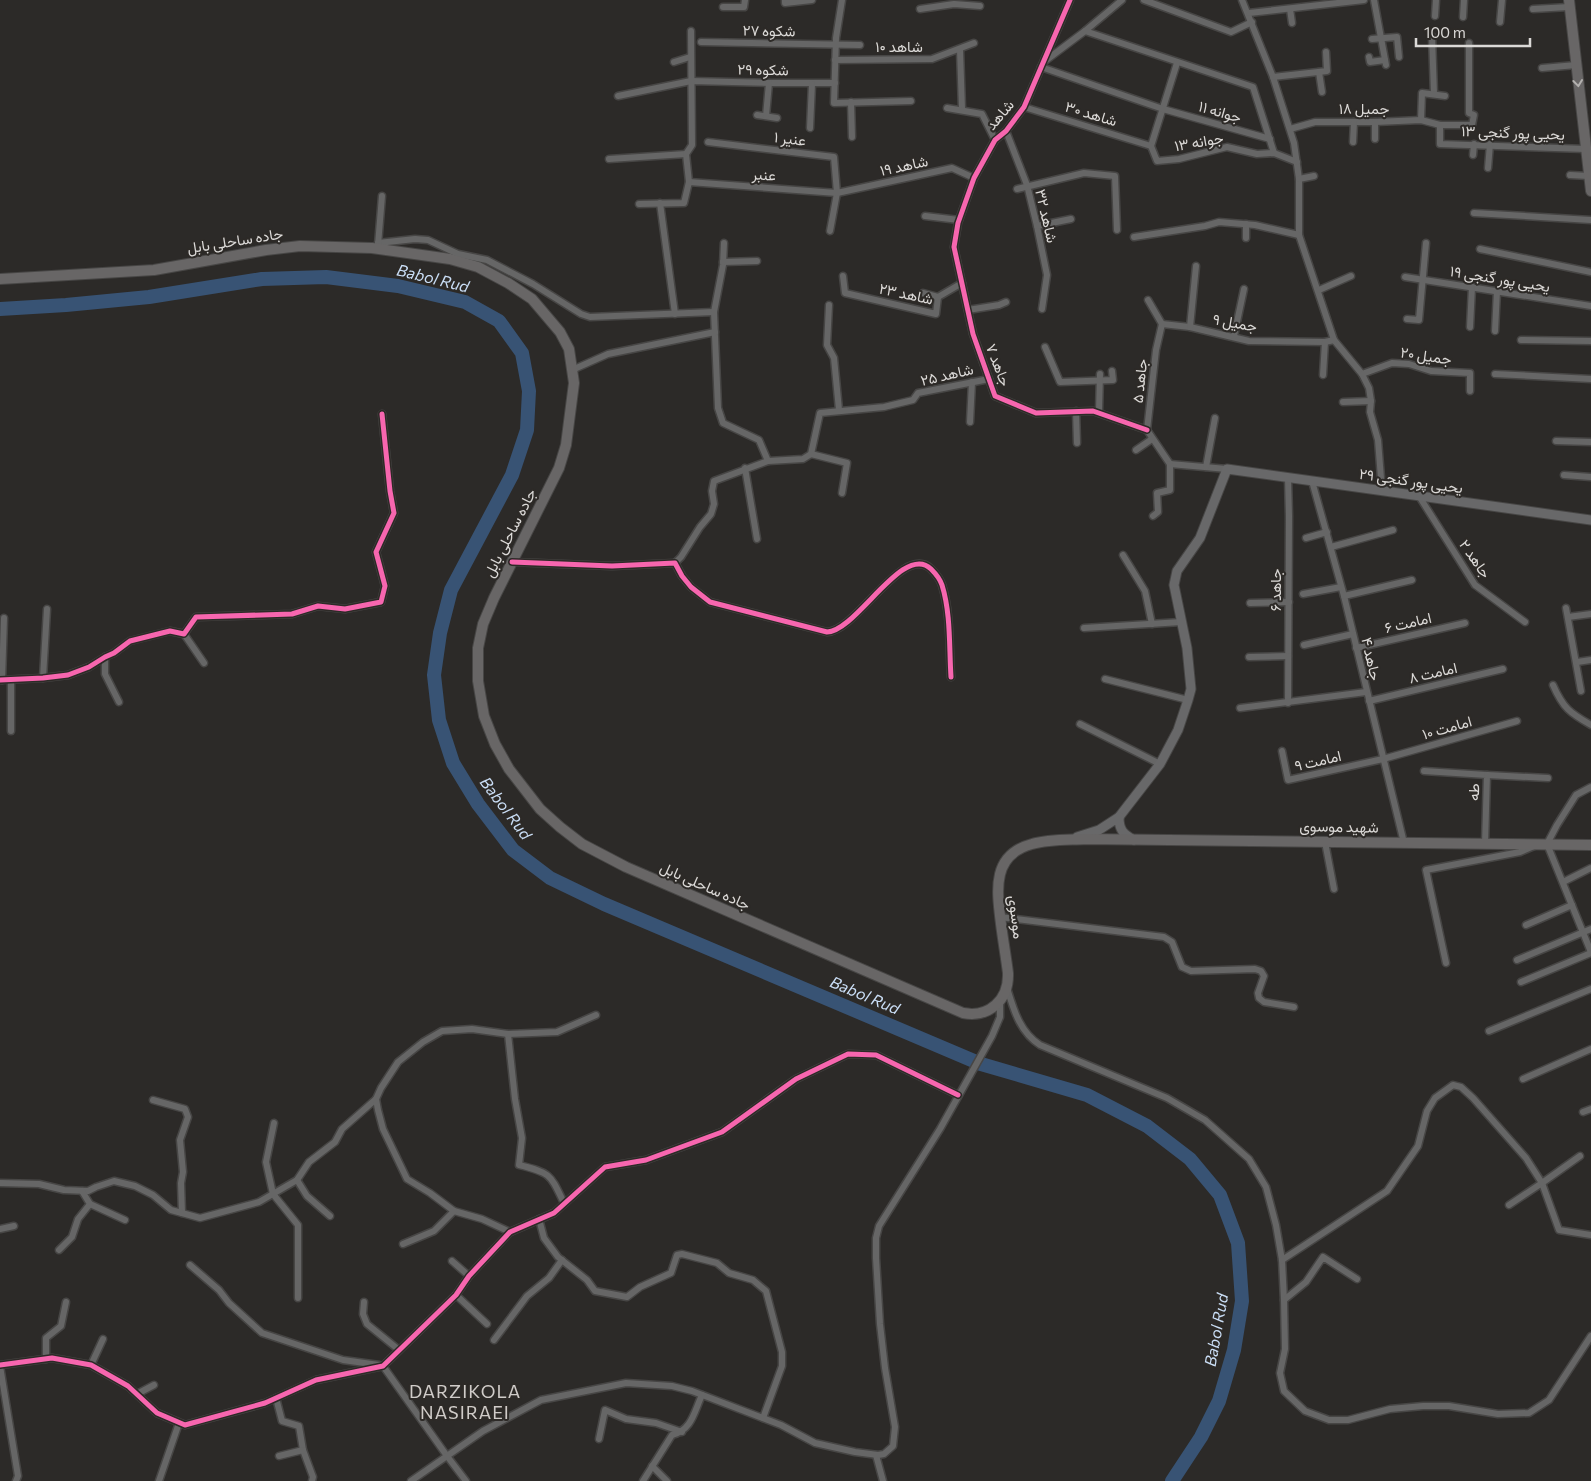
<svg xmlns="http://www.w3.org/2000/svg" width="1591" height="1481" font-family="Commissioner,Vazirmatn,sans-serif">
	<rect width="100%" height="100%" fill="#2c2a28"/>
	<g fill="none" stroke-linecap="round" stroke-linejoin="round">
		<polyline stroke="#385374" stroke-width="14" points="0,309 66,305 149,297 262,279 326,277 398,286 465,302 499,321 522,353 529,391 527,430 512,475 451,590 440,633 434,675 439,720 453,763 478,804 513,850 550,878 604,904 981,1064 1087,1095 1147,1126 1190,1159 1220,1195 1238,1243 1242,1301 1234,1350 1219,1401 1201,1437 1172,1481"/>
		<defs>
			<g id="street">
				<polyline points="785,0 785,3 812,0"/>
				<polyline points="842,0 836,38 834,103 911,101"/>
				<polyline points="1070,0 1024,107 1006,131 995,140 974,178 958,223 954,247 973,334 995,396 1036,413 1093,411 1147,430"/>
				<polyline points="1144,0 1231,32 1252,22"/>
				<polyline points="1242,0 1273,77 1294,143 1299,179 1299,235 1334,340 1362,374 1369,388 1371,401 1370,412 1378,440 1382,491"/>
				<polyline points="1374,0 1386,65"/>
				<polyline points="723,7 744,7 745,0"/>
				<polyline points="920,9 954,4 980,6"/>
				<polyline points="1290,9 1292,23"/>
				<polyline points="1533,9 1569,7"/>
				<polyline points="1249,13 1364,0"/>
				<polyline points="1435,16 1436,0"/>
				<polyline points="1463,17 1464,0"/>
				<polyline points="1500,22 1502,0"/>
				<polyline points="1085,31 1253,87 1274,153"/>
				<polyline points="1432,36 1434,94"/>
				<polyline points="1372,39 1397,37 1399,57"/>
				<polyline points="701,42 860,45"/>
				<polyline points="960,50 962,109"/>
				<polyline points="1369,57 1370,62 1385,60"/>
				<polyline points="835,60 932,59 974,43"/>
				<polyline points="1045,61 1085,31 1122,0"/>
				<polyline points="674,62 690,57"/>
				<polyline points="1177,63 1151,146 1157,161 1179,159 1227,147 1257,154 1274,153 1297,162"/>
				<polyline points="1041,67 1163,109 1270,139"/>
				<polyline points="1542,68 1576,65"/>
				<polyline points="1319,72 1322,92"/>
				<polyline points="1273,77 1327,71 1326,52"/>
				<polyline points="618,96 691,81 769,83 835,83"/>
				<polyline points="851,102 852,137"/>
				<polyline points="1024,107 1151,146"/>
				<polyline points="947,108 982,114 995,140"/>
				<polyline points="757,115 777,118"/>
				<polyline points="766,116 769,83"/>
				<polyline points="1421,120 1422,93 1445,96"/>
				<polyline points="1440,125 1440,144 1586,149"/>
				<polyline points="810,128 812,84"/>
				<polyline points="1290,129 1315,122 1375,122 1421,120 1440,125 1472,125 1474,115 1469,113 1469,43"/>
				<polyline points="1006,131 1027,185 1037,226 1047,275 1042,309"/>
				<polyline points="1375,139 1375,122"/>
				<polyline points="708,142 834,157 837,193 830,231"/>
				<polyline points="1353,142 1354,122"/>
				<polyline points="1473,155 1474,144"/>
				<polyline points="609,159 686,154"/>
				<polyline points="1488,168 1490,144"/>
				<polyline points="1570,175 1589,176"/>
				<polyline points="1299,179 1314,176"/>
				<polyline points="689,182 837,193 952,168 974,178"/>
				<polyline points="1017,189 1084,173 1115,176 1117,230"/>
				<polyline points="660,203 675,314"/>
				<polyline points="639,204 684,203 689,182 686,154 692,145 691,31"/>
				<polyline points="1474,213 1591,220"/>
				<polyline points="925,216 959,220"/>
				<polyline points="1246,224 1246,238"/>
				<polyline points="1037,226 1071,219"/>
				<polyline points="1134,237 1205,226 1219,222 1255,225 1299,235"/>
				<polyline points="378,243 415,239 428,240 458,254 487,260 533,284 581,314 590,317 714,312"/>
				<polyline points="724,243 723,265 714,312 718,408 723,423 759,440 768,461"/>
				<polyline points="378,245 382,196"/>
				<polyline points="1480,249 1591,272"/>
				<polyline points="723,262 757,261"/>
				<polyline points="843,276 845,293 936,314 938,297 962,283"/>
				<polyline points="1405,277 1591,306"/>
				<polyline points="1319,290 1351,276"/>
				<polyline points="923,293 938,297"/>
				<polyline points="1148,300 1162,324"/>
				<polyline points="829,305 827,345 834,358 839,410"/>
				<polyline points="968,310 999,305 1006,302"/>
				<polyline points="1407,319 1419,320 1426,243"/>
				<polyline points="1162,324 1190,327 1249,341 1325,342 1334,340"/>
				<polyline points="1162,324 1156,350 1147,430 1170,464"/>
				<polyline points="1190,327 1196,266"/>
				<polyline points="1470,327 1472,287"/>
				<polyline points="1495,331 1497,291"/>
				<polyline points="1234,336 1244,289"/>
				<polyline points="1521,340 1591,341"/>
				<polyline points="1045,347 1060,382 1113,380 1112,371"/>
				<polyline points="572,370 608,354 715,332"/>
				<polyline points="1362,374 1392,363 1409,364 1431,371 1470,373 1470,391"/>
				<polyline points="1495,374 1591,379"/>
				<polyline points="1323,375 1325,342"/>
				<polyline points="1343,402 1371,401"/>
				<polyline points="1076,411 1077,443"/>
				<polyline points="1099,412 1100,374"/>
				<polyline points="970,422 972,382"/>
				<polyline points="1556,441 1591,442"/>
				<polyline points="1136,450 1152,439"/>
				<polyline points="811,454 847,463 842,493"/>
				<polyline points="1170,464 1227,469"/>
				<polyline points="1206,467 1215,418"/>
				<polyline points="745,468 757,539"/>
				<polyline points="1564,475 1591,477"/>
				<polyline points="1288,478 1289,516 1288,703"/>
				<polyline points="1312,481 1344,596 1404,843"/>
				<polyline points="1419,496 1475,585 1525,622"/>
				<polyline points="1153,516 1158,512 1157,493 1170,490 1170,464"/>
				<polyline points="1306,538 1327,532"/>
				<polyline points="1331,547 1393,530"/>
				<polyline points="1123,555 1145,591 1152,624"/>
				<path d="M512,562L612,566L675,563L682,576L691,587L710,602L827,632C857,631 903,542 931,569C936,574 940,579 942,585C951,614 949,647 951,677"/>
				<polyline points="675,563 681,557 700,527 711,514 714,504 712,491 714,481 768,461 803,459 811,454 820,413 884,407 913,400 918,393 989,379"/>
				<polyline points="1303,594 1341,587"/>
				<polyline points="1344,596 1412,580"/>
				<polyline points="1250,603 1289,602"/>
				<polyline points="1566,608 1581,691"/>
				<polyline points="1568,617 1591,614"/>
				<polyline points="1084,628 1181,622"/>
				<polyline points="184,634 204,663"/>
				<polyline points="1304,645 1353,634"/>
				<polyline points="1356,648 1465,623"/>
				<polyline points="105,657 105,674 119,702"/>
				<polyline points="1249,657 1288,656"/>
				<polyline points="1577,662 1591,660"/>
				<polyline points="43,678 47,609"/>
				<polyline points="1105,679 1188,700"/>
				<polyline points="0,680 43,678 68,675 89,667 105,657 114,653 130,641 170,631 184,634 196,617 292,614 318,606 345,609 381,602 385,586 376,552 394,513 390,491 382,414"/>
				<polyline points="2,680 4,618"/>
				<polyline points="11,680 11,731"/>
				<path d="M1553,685C1563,708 1570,713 1591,725"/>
				<polyline points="1369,701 1503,669"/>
				<polyline points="1240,708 1366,692"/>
				<polyline points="1080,724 1160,764"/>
				<polyline points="1282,751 1288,780 1383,759 1517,721"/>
				<polyline points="1424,771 1487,775 1485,844"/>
				<polyline points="1487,775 1548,778"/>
				<polyline points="1591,787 1576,795 1557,825 1547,844 1591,952"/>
				<polyline points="1325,842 1334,889"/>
				<polyline points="1563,882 1591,868"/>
				<polyline points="1000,917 1164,937 1172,942 1182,967 1191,971 1255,969 1261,971 1264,976 1258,993 1259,998 1264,1002 1294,1007"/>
				<polyline points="1526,925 1572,905"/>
				<polyline points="1517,960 1591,929"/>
				<polyline points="1446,963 1426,870 1520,852 1534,846"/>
				<polyline points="1521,982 1591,953"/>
				<path d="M1007,988C1014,1011 1020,1032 1040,1045L1167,1098L1205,1120L1249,1159L1266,1187L1276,1225L1282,1260L1284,1300"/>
				<polyline points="1489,1031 1591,989"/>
				<path d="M508,1034L515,1099L522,1138L519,1165C551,1173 550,1174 564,1203"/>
				<polyline points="1523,1079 1591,1049"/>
				<polyline points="153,1100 185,1109 188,1117 180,1140 183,1172 181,1183 182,1213"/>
				<polyline points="1583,1112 1591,1109"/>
				<polyline points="274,1123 266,1162 273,1194 298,1225 298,1298"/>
				<polyline points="297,1180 307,1196 330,1216"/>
				<polyline points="0,1183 39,1184 64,1190 88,1191 96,1187 114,1181 135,1186 153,1195 171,1210 200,1218 259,1202 297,1180 309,1162 335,1142 342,1129 376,1099"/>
				<polyline points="90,1204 125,1220"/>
				<polyline points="1509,1205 1542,1183 1559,1230 1591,1235"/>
				<polyline points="539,1219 544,1238 558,1257 587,1280 595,1291 627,1297 640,1287 671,1273 677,1255 682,1254 717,1263 729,1273 753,1280 766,1291 782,1352 782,1366 763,1418"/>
				<polyline points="0,1229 14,1226"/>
				<polyline points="510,1232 482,1219 454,1211 430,1193 407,1179 383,1129 378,1110 376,1099 381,1088 398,1062 423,1042 442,1031 472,1029 508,1034 557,1032 596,1015"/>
				<polyline points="403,1244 434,1231 454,1211"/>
				<polyline points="59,1250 72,1237 78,1219 90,1204 82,1191"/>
				<polyline points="1282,1260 1387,1191 1418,1146 1427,1111 1435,1098 1453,1085 1461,1087 1473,1098 1526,1158 1542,1183 1580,1156"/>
				<polyline points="452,1261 469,1276"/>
				<polyline points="190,1265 219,1290 229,1303 262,1333 343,1360 379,1365"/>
				<polyline points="1357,1279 1323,1257 1306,1282 1284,1300 1285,1349 1280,1373 1284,1391 1305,1411 1329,1420 1348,1420 1390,1409 1423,1406 1449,1406 1498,1414 1529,1413 1549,1400 1591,1336"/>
				<polyline points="456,1295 487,1324"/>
				<polyline points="364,1302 363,1314 367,1324 399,1350"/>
				<polyline points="494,1340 527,1296 549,1278 562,1260"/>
				<polyline points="46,1359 46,1338 61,1326 66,1302"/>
				<polyline points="0,1365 52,1358 91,1365 128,1386 157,1413 185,1425 265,1403 316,1380 383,1366 456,1295 469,1276 510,1232 554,1213 605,1167 646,1160 722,1132 796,1079 848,1054 876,1055 958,1095"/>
				<polyline points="91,1365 103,1339"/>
				<polyline points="0,1366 18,1476 16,1481"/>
				<polyline points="383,1366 447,1456 466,1481"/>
				<polyline points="137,1394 154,1385"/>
				<polyline points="276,1398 282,1421 299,1426 303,1450 313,1477 312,1481"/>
				<polyline points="599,1439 605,1410 626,1419 656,1423 682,1432"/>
				<polyline points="876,1455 883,1481"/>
				<polyline points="279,1456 303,1450"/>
				<polyline points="652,1466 667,1481"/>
				<polyline points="159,1481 179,1423"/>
				<polyline points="411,1481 483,1431 541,1400 626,1383 672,1386 692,1391 781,1425 815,1443 855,1452 878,1455 884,1454 893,1446 895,1427 885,1368 880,1324 876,1258 876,1238 879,1226 940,1129 992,1036 1000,1017 1000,1002"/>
				<path d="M643,1481L672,1435C692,1430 694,1412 702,1395"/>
			</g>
			<g id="secondary">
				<polyline points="1119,817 1160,764 1178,730 1188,700 1191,689 1187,648 1174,585 1177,571 1200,538 1227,469 1591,520"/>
				<path d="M1077,837L1099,830L1119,817C1119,830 1123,834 1134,840"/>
			</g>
			<g id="primary">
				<polyline points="1569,0 1591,191"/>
				<path d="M0,279L154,270L266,250L300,246L372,248L450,259L478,267L508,283L532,299L560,332L569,349L574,383L566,445L559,468L494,598L483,624L478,648V681L484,716L495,744L509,769L540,809L560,827L582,844L626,867L963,1013C989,1018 1009,1000 1008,973C1006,957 1003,940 1001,924C997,891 991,855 1032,844C1049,839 1069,840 1086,839L1591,845"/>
			</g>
		</defs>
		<use href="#street" stroke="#474645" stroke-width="9"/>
		<use href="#secondary" stroke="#474645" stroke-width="11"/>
		<use href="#primary" stroke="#474645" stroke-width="12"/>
		<use href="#street" stroke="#666" stroke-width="6"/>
		<use href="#secondary" stroke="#686869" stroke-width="9"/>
		<use href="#primary" stroke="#686666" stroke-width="10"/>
		<defs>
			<g id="cycleway">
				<polyline points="1070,0 1024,107 1006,131 995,140 974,178 958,223 954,247 973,334 995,396 1036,413 1093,411 1147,430"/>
				<path d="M512,562L612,566L675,563L682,576L691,587L710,602L827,632C857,631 903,542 931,569C936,574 940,579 942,585C951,614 949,647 951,677"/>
				<polyline points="0,680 43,678 68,675 89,667 105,657 114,653 130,641 170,631 184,634 196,617 292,614 318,606 345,609 381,602 385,586 376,552 394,513 390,491 382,414"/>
				<polyline points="0,1365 52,1358 91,1365 128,1386 157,1413 185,1425 265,1403 316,1380 383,1366 456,1295 469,1276 510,1232 554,1213 605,1167 646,1160 722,1132 796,1079 848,1054 876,1055 958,1095"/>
			</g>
		</defs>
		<use href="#cycleway" stroke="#2d2a27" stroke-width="8"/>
		<use href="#cycleway" stroke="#f766af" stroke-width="5"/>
	</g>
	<defs><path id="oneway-chevron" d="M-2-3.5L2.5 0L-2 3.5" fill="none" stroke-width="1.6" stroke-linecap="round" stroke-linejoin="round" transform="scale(1.25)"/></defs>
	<use stroke="#b3b1af" href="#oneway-chevron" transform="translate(1578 83) rotate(83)"/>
	<g text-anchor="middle" stroke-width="4" stroke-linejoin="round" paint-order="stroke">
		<g font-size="15" fill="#dbd9d7" stroke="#2d2a27">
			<text transform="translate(769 31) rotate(1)" y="5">شکوه ۲۷</text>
			<text x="899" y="52">شاهد ۱۰</text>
			<text transform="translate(763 70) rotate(1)" y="5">شکوه ۲۹</text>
			<text x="1364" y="114">جمیل ۱۸</text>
			<text transform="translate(1220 112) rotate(16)" y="5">جوانه ۱۱</text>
			<text transform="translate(1091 114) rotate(17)" y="5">شاهد ۳۰</text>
			<text transform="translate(1000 115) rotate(-50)" y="5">شاهد</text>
			<text transform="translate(1513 133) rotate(2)" y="5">یحیی پور گنجی ۱۳</text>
			<text transform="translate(790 139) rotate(7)" y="5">عنیر ۱</text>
			<text transform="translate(1199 142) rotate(-10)" y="5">جوانه ۱۳</text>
			<text transform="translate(904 166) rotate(-12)" y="5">شاهد ۱۹</text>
			<text transform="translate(764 175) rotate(4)" y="5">عنبر</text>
			<text transform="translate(1046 216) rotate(77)" y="5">شاهد ۳۲</text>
			<text transform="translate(235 241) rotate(-9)" y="5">جاده ساحلی بابل</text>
			<text transform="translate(1500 279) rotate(9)" y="5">یحیی پور گنجی ۱۹</text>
			<text transform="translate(906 294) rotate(12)" y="5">شاهد ۲۳</text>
			<text transform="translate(1235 323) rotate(10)" y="5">جمیل ۹</text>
			<text transform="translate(1426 356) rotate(8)" y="5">جمیل ۲۰</text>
			<text transform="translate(998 365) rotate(69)" y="5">جاهد ۷</text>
			<text transform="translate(947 375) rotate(-13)" y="5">شاهد ۲۵</text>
			<text transform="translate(1140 381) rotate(-84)" y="5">جاهد ۵</text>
			<text transform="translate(1411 481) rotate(8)" y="5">یحیی پور گنجی ۲۹</text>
			<text transform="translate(510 533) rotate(-63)" y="5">جاده ساحلی بابل</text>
			<text transform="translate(1475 559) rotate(55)" y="5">جاهد ۲</text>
			<text transform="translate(1276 590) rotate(-90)" y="5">جاهد ۶</text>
			<text transform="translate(1408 623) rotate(-13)" y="5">امامت ۶</text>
			<text transform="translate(1371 659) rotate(77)" y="5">جاهد ۴</text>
			<text transform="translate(1433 673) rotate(-13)" y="5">امامت ۸</text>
			<text transform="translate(1447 728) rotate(-16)" y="5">امامت ۱۰</text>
			<text transform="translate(1318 761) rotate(-13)" y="5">امامت ۹</text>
			<text transform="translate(1474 792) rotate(-88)" y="5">طه</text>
			<text transform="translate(1339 827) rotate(1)" y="5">شهید موسوی</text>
			<text transform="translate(705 886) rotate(24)" y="5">جاده ساحلی بابل</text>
			<text transform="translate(1016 917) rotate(83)" y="5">موسوی</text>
		</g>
		<g font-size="16" font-style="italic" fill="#cadef6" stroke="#2d2a27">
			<text transform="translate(433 278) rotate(14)" y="6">Babol Rud</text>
			<text transform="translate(506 808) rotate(53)" y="6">Babol Rud</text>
			<text transform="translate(865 995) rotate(23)" y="6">Babol Rud</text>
			<text transform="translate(1216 1330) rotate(-80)" y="6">Babol Rud</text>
		</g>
		<g font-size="18" letter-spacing="1" fill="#d0ccc9" stroke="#2d2a27">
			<text x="465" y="1398">DARZIKOLA<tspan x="465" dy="21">NASIRAEI</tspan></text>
		</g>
	</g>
	<path d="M1416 38v8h114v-8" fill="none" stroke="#dbd9d7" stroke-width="2.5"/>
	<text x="1424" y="38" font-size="15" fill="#dbd9d7" stroke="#2d2a27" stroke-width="4" paint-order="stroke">100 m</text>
</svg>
